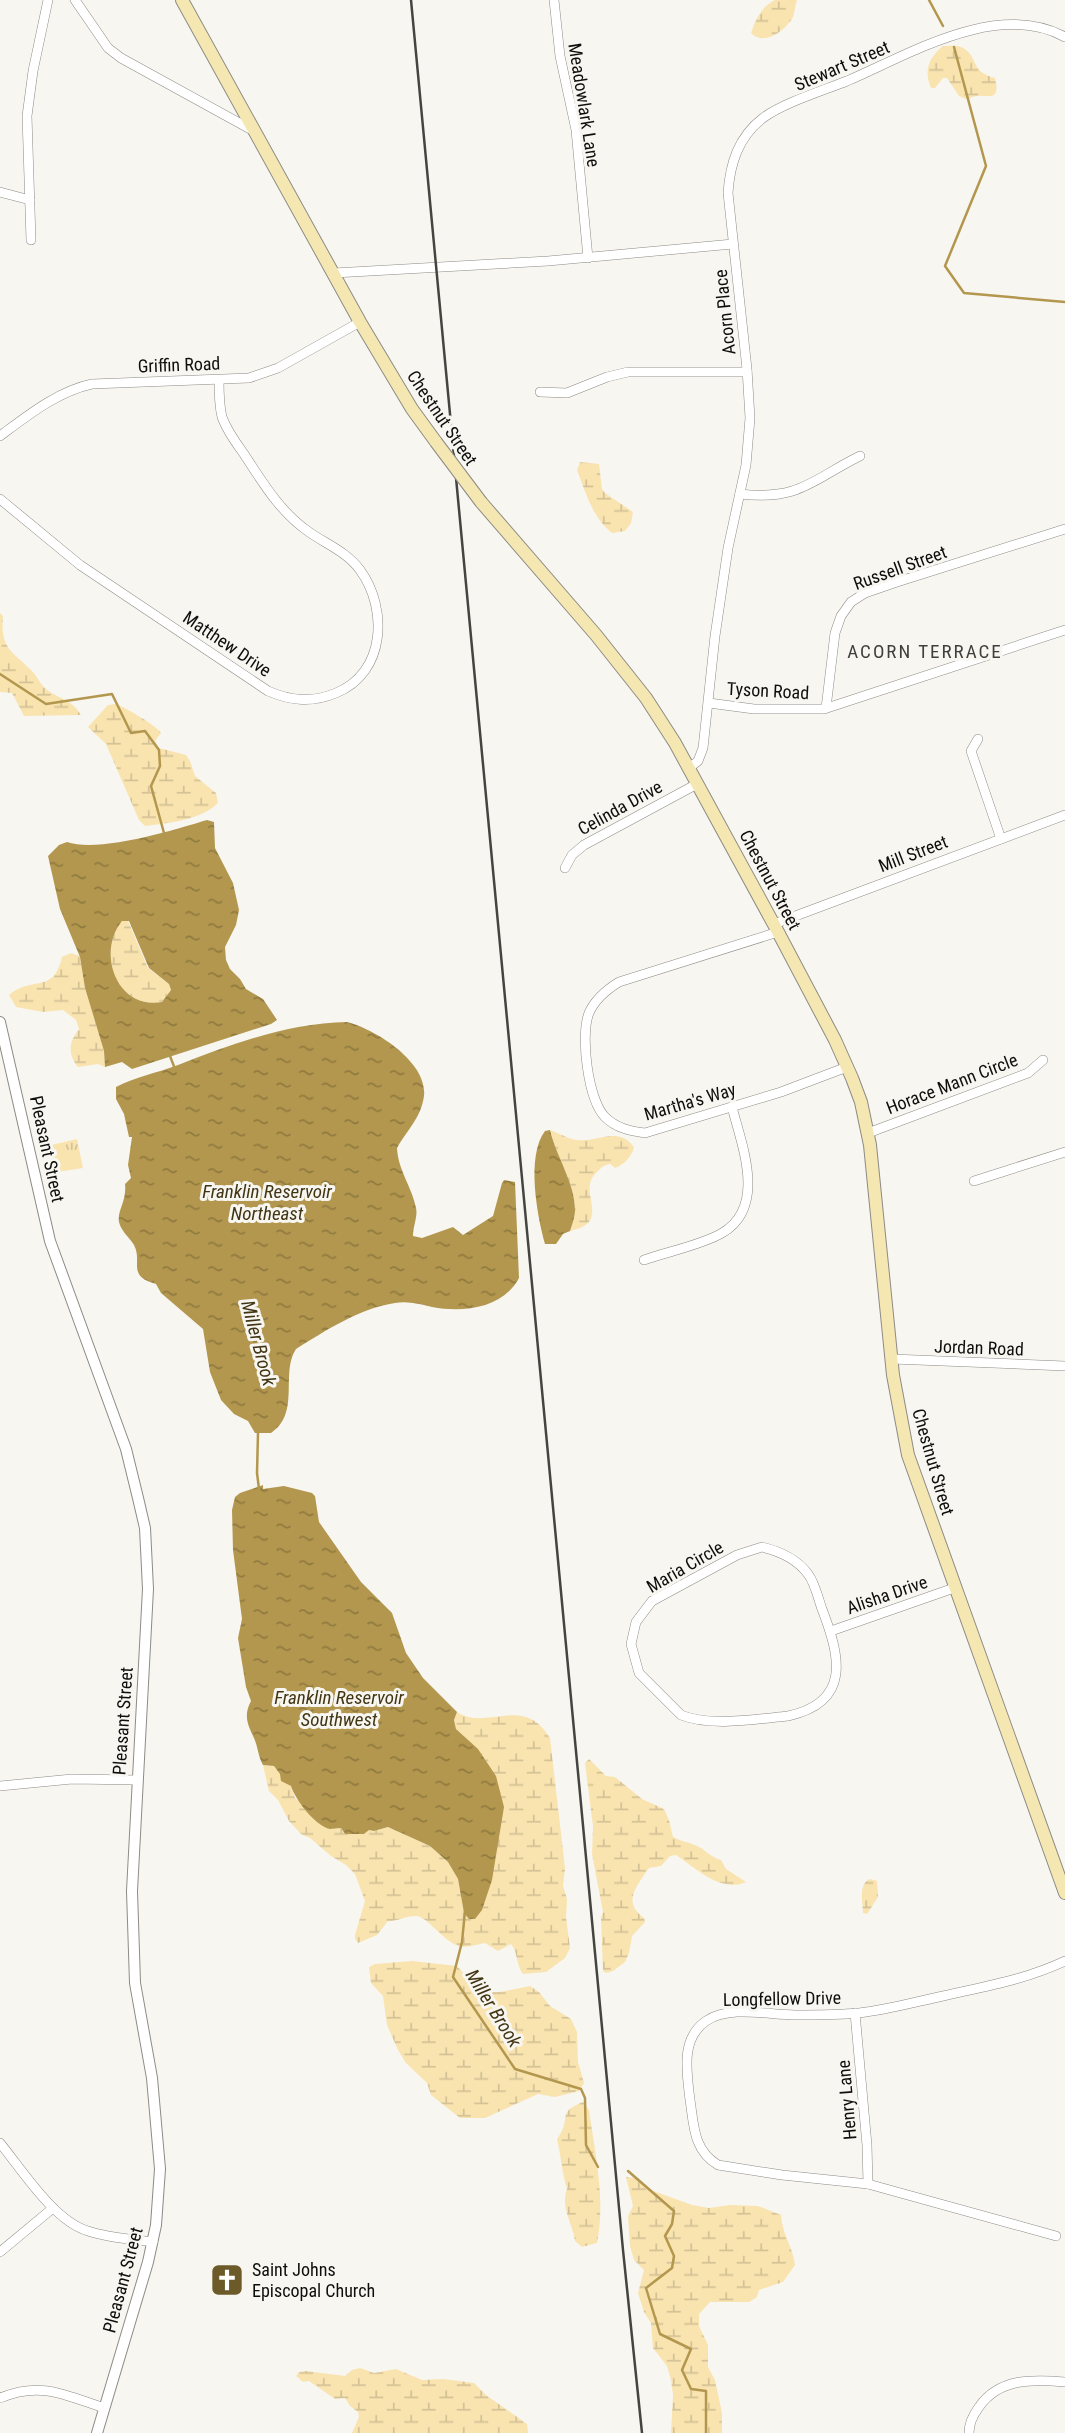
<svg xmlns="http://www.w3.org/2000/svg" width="1065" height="2433" font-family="'Roboto Condensed',sans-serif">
	<defs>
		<pattern id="wetland-marsh" width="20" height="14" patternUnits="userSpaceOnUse" patternTransform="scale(1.75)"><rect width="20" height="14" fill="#f9e4b0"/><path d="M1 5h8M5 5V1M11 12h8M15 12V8" fill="none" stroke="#d4c296"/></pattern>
		<pattern id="park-tufts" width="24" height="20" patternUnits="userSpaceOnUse" patternTransform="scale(1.75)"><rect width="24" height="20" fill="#f9e4b0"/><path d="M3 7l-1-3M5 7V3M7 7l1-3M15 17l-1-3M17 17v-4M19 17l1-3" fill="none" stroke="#d4c296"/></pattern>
		<pattern id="water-ripples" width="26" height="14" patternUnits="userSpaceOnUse" patternTransform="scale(1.75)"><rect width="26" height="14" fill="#b3974e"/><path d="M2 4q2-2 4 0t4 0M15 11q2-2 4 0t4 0" fill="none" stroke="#907a3f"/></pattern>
	</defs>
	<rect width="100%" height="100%" fill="#f8f6f1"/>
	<g fill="url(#wetland-marsh)">
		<path d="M775,0H797C795,5 795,11 793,17C786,30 764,47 751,33C756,19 761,7 775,0Z"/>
		<path d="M943,46C948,46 956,45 961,47C979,55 969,72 995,78C1001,103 988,94 977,96C973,96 970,99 966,99L959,96L947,78H943L935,88H931C924,71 928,58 943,46Z"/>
		<path d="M580,462L599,464L602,489L605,493L633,512L631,523L625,531L612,533C592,517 586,493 577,470Z"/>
		<path d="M0,613L3,616C0,649 12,651 32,671C37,676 40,684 46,689C58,699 72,699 81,715L24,716L12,693L0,692Z"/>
		<path d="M116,704C126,708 157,726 161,733L155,741L159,748L186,755L190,761L195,776L216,793L218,803C201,820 169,823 145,826L139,820L106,744L88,727L108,705Z"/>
		<path d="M122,921H128L148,968L169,984L171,990L162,1002C117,1010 96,953 122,921Z"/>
		<path d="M71,953L80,956L85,988L104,1051L105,1067L98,1064L78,1067C67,1053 69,1042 79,1029L76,1020L63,1010L43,1012L16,1007L9,995C33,975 53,995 62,957Z"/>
		<path d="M550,1130C559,1133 568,1139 577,1140C596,1143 618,1125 634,1147C632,1157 623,1165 615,1168L610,1164C603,1165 601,1168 596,1173C576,1192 614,1222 570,1231C572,1225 575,1217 575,1210C575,1183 556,1156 550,1130Z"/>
		<path d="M457,1712C487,1732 523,1693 550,1738L565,1868L563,1886L567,1899L566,1917L570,1948L565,1958L546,1972L523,1974C516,1965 518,1952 511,1944L498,1951L485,1943C479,1944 469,1947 463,1947C445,1945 428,1916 416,1916C408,1915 399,1921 388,1921L377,1935L358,1943L355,1939V1935L365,1901L355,1874L346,1865L331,1856L310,1838L301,1834L289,1821L278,1800L269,1791L263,1765L274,1766L291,1786L295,1798L330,1829L341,1828L345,1834H364L369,1830L374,1831L388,1827L430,1846L448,1862L458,1879L464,1913V1736L456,1729L454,1720Z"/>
		<path d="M589,1759L606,1776L615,1777L642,1799L664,1809L669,1820L673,1837C680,1841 688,1842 695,1845C705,1849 710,1857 721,1860L726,1869L746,1882C721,1893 697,1869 676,1855L670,1856L661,1866L649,1868C636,1887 622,1902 644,1918L645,1922L632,1936L629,1953L625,1962L613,1971L606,1973L603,1971L601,1918L603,1912L592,1854L593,1826L585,1763Z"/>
		<path d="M870,1879L877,1881L878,1897L867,1914L863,1913C863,1901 858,1884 870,1879Z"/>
		<path d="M412,1961L457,1966C486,1999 490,1994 530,1986L539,1992L550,2006L571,2019L577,2032L578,2062L584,2083L579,2091L555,2097L538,2094L485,2118H460L431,2095L427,2083L406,2063L398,2050L387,2025L383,1996L371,1983L369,1967L375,1964Z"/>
		<path d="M583,2102L589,2110C595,2153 606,2201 597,2243L582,2247L575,2241C573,2224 560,2207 567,2189C562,2173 561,2156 557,2139C573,2118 555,2113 583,2102Z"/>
		<path d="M626,2177L636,2178L648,2189L692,2205L709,2208L730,2205L758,2206L781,2215C782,2234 793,2247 795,2265L783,2282L759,2290L757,2297L749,2302H710L699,2314V2326L708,2345V2367L715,2380L722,2413V2433H671L673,2395L671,2380L667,2366L653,2348L651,2323L644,2312L638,2293L644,2270L634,2260L630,2246L628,2216L633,2206Z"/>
		<polygon points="360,2368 374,2373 396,2369 422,2380 443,2379 474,2383 486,2395 527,2424 528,2433 352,2433 359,2417 358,2412 350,2406 345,2398 335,2399 309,2381 303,2382 296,2376 299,2372 306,2371 345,2376 352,2370"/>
	</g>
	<polygon fill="url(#park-tufts)" points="77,1139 83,1168 57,1172 51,1145"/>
	<g fill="url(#water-ripples)" fill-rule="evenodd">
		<path d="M207,820L214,822L215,848L233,883L239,910L236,925L225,947L226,960L230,969L240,979L246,989L263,999L277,1020L271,1024L132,1069L122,1062L105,1067L104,1051L85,988L80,957L60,909L48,856L59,845L67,842C99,853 174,830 207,820ZM122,921H129L149,968L169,984L171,990L162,1002C117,1010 96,953 122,921Z"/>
		<path d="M347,1022C375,1029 428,1062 424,1096C421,1118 407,1130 397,1148C398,1170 412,1187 416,1208C418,1216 413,1226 413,1236L422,1238L453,1227L463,1235L493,1216L502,1183L504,1180L515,1182L519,1278C503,1308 464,1313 432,1307C420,1304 408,1301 395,1303C360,1308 325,1331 296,1349C280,1374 301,1413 271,1433H255L248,1421L234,1414L221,1400L210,1372L203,1329L161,1293L156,1284C126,1276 143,1262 134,1245C129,1237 121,1231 119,1222C117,1210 127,1201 125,1184L131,1178L128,1165L132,1137H129L124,1114L116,1099V1087C135,1077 157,1073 178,1065C232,1044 288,1023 347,1022Z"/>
		<path d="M550,1130C556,1156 575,1183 575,1210C575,1217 572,1225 570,1231L563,1234L556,1244H545C537,1215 526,1156 545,1131Z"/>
		<path d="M263,1485V1489L284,1486L312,1493L315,1496L319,1522L361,1582L392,1613L406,1653L423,1678L457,1712L454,1720L456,1729L478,1749L496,1776L504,1807L492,1880L482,1910L475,1919H469L464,1913L458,1879L448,1862L430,1846L388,1827L374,1831L369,1830L364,1834H345L341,1828C340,1828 331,1829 330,1829C315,1826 295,1799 291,1786L281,1781L280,1774L274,1766L263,1765C258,1756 258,1747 254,1738C248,1725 243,1716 251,1701L246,1687L238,1638L242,1619L233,1550L232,1510L235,1497L240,1493Z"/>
	</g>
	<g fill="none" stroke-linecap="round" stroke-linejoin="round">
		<g stroke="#b3974e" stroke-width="2.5">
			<polyline points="929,0 943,26"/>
			<polyline points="954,47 986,166 945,266 964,293 1065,302"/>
			<polyline points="0,674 46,704 112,694 131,733 145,731 159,750 160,766 151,786 164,833"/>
			<polyline points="170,1056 175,1069"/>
			<polyline points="258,1433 257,1473 259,1489"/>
			<polyline points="465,1911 462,1942 453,1977 515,2069 581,2089 585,2098 586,2145 598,2167"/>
			<polyline points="628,2171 674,2211 672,2224 665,2236 674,2256 672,2268 646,2288 660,2334 691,2349 682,2370 691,2389 706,2391 706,2433"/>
		</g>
		<defs>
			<g id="minor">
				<polyline points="75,0 108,48 121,58 254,131"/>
				<polyline points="554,0 560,56 576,130 588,258"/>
				<polyline points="0,192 30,200"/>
				<polyline points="31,240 27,116 33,71 48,0"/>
				<polyline points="334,273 548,261 733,244"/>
				<polyline points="540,392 567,393 607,377 628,372 747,372"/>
				<path d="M0,436C27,416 58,391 92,384L249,378L278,368L360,322"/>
				<path d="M740,494C800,501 813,479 860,456"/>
				<path d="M0,499L80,565L268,691C291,701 312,703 336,693C386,673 388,608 360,570C347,552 326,544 309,532C280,512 263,483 244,454C236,443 227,431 222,417C219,405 219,393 219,380"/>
				<polyline points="709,703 754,709 824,709 1065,630"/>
				<polyline points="826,708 835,633 841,616 851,602 865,593 897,582 1065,529"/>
				<polyline points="978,739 971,751 1001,839"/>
				<path d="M689,768L698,761L703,748L715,636L728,548L746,465L750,418L747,369L728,193C730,164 738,137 763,118C783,103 822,91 847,81C910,54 997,0 1065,37"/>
				<polyline points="565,868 572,855 584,845 697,784"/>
				<polyline points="774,924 1065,815"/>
				<path d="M778,932L619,982C606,990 595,999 589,1013C580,1035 588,1100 605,1117C616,1128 630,1131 645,1133L781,1092L847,1067"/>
				<polyline points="868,1133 1028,1073 1043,1060"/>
				<polyline points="974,1181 1065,1152"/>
				<path d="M644,1260C666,1252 702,1245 722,1233C767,1207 742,1146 732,1107"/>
				<polyline points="892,1359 1065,1366"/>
				<path d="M762,1547C779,1551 797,1559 808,1574C815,1583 818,1598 822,1609C840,1656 852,1702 788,1716C757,1719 710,1727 681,1715L639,1673L631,1644L636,1622L652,1601L737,1555Z"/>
				<polyline points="831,1631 954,1588"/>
				<polyline points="0,1786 72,1779 136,1780"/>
				<polyline points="855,2013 867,2145 868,2184"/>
				<path d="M0,2143C22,2170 54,2221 88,2231C108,2238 131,2239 153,2242"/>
				<path d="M1056,2236L868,2184L782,2175L718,2165C693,2150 694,2125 690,2100C687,2073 680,2039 706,2021C730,2005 768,2015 795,2015C816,2015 838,2015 859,2013C887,2010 915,2002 943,1996C987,1986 1024,1980 1065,1961"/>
				<polyline points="0,2252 53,2208"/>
				<path d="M0,2398C41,2381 65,2395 104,2408"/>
				<path d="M969,2433C969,2423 973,2415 979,2407C999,2378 1033,2379 1065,2382"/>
			</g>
			<polyline id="tertiary" points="0,1022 50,1241 126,1449 138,1498 145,1528 148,1589 132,1891 135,1983 152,2078 160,2169 156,2225 148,2262 97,2433"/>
			<g id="secondary">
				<polyline points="182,0 360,322 412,409 436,442"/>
				<polyline points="481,502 596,635 646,698 675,743 778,932 835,1040 852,1078 861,1102 870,1145 893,1375 908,1455 1065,1893"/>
			</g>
		</defs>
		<use href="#minor" stroke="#8d8b86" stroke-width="10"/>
		<use href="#tertiary" stroke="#8d8b86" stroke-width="12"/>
		<use href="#secondary" stroke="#8d8b86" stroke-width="14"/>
		<use href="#minor" stroke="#fff" stroke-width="9"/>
		<use href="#tertiary" stroke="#fff" stroke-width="10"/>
		<use href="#secondary" stroke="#f5e7b2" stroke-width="12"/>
		<polyline stroke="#444441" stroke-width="2.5" points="411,0 623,2250 642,2433"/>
		<defs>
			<polyline id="secondary-bridge" points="436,442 481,502"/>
		</defs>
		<use href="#secondary-bridge" stroke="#8d8b86" stroke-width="14" stroke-linecap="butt"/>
		<use href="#secondary-bridge" stroke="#f5e7b2" stroke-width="12"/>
	</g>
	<defs>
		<symbol id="church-square" viewBox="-11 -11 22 22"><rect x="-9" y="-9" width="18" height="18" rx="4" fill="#6d5a29" stroke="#f8f6f1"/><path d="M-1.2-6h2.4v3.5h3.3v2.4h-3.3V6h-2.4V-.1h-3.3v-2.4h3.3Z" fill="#fff"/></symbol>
	</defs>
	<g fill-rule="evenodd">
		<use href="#church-square" x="208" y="2261" width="38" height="38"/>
	</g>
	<g text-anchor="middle" stroke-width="6" stroke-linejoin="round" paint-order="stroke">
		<g font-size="18" fill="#0e0e0c" stroke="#f8f6f1">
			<text transform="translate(842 66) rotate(-23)" y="6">Stewart Street</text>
			<text transform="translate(584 105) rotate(81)" y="6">Meadowlark Lane</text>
			<text transform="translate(725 312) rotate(-96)" y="6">Acorn Place</text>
			<text transform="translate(179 365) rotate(-2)" y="6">Griffin Road</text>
			<text transform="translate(442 418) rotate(56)" y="6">Chestnut Street</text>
			<text transform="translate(900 568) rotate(-20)" y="6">Russell Street</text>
			<text transform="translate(227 644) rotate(34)" y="6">Matthew Drive</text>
			<text transform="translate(768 691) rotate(3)" y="6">Tyson Road</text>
			<text transform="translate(620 808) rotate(-29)" y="6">Celinda Drive</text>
			<text transform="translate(913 854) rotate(-21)" y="6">Mill Street</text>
			<text transform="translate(770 880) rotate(62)" y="6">Chestnut Street</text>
			<text transform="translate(952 1084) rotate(-21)" y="6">Horace Mann Circle</text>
			<text transform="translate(690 1102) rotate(-16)" y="6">Martha's Way</text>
			<text transform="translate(47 1149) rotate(78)" y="6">Pleasant Street</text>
			<text transform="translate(979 1348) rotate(2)" y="6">Jordan Road</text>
			<text transform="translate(933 1462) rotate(74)" y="6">Chestnut Street</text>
			<text transform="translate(685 1567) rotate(-30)" y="6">Maria Circle</text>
			<text transform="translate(887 1595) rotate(-19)" y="6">Alisha Drive</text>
			<text transform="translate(123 1721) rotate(-86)" y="6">Pleasant Street</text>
			<text transform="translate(782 1999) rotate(-1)" y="6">Longfellow Drive</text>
			<text transform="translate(847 2100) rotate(-95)" y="6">Henry Lane</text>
			<text transform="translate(123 2280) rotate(-75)" y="6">Pleasant Street</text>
		</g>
		<g font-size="18" fill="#0e0e0c" stroke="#f8f6f1" text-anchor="start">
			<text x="252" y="2276">Saint Johns<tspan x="252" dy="21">Episcopal Church</tspan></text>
		</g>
		<g font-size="19" letter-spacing="2" fill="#413f3b" stroke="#f8f6f1">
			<text x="925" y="658">ACORN TERRACE</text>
		</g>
		<g font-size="19" font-style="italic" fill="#413514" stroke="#f8f6f1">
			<text x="267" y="1198">Franklin Reservoir<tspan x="267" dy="22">Northeast</tspan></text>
			<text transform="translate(259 1343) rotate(75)" y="7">Miller Brook</text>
			<text x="339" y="1704">Franklin Reservoir<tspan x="339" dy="22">Southwest</tspan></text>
			<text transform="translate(494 2008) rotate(58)" y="7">Miller Brook</text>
		</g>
	</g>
</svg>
